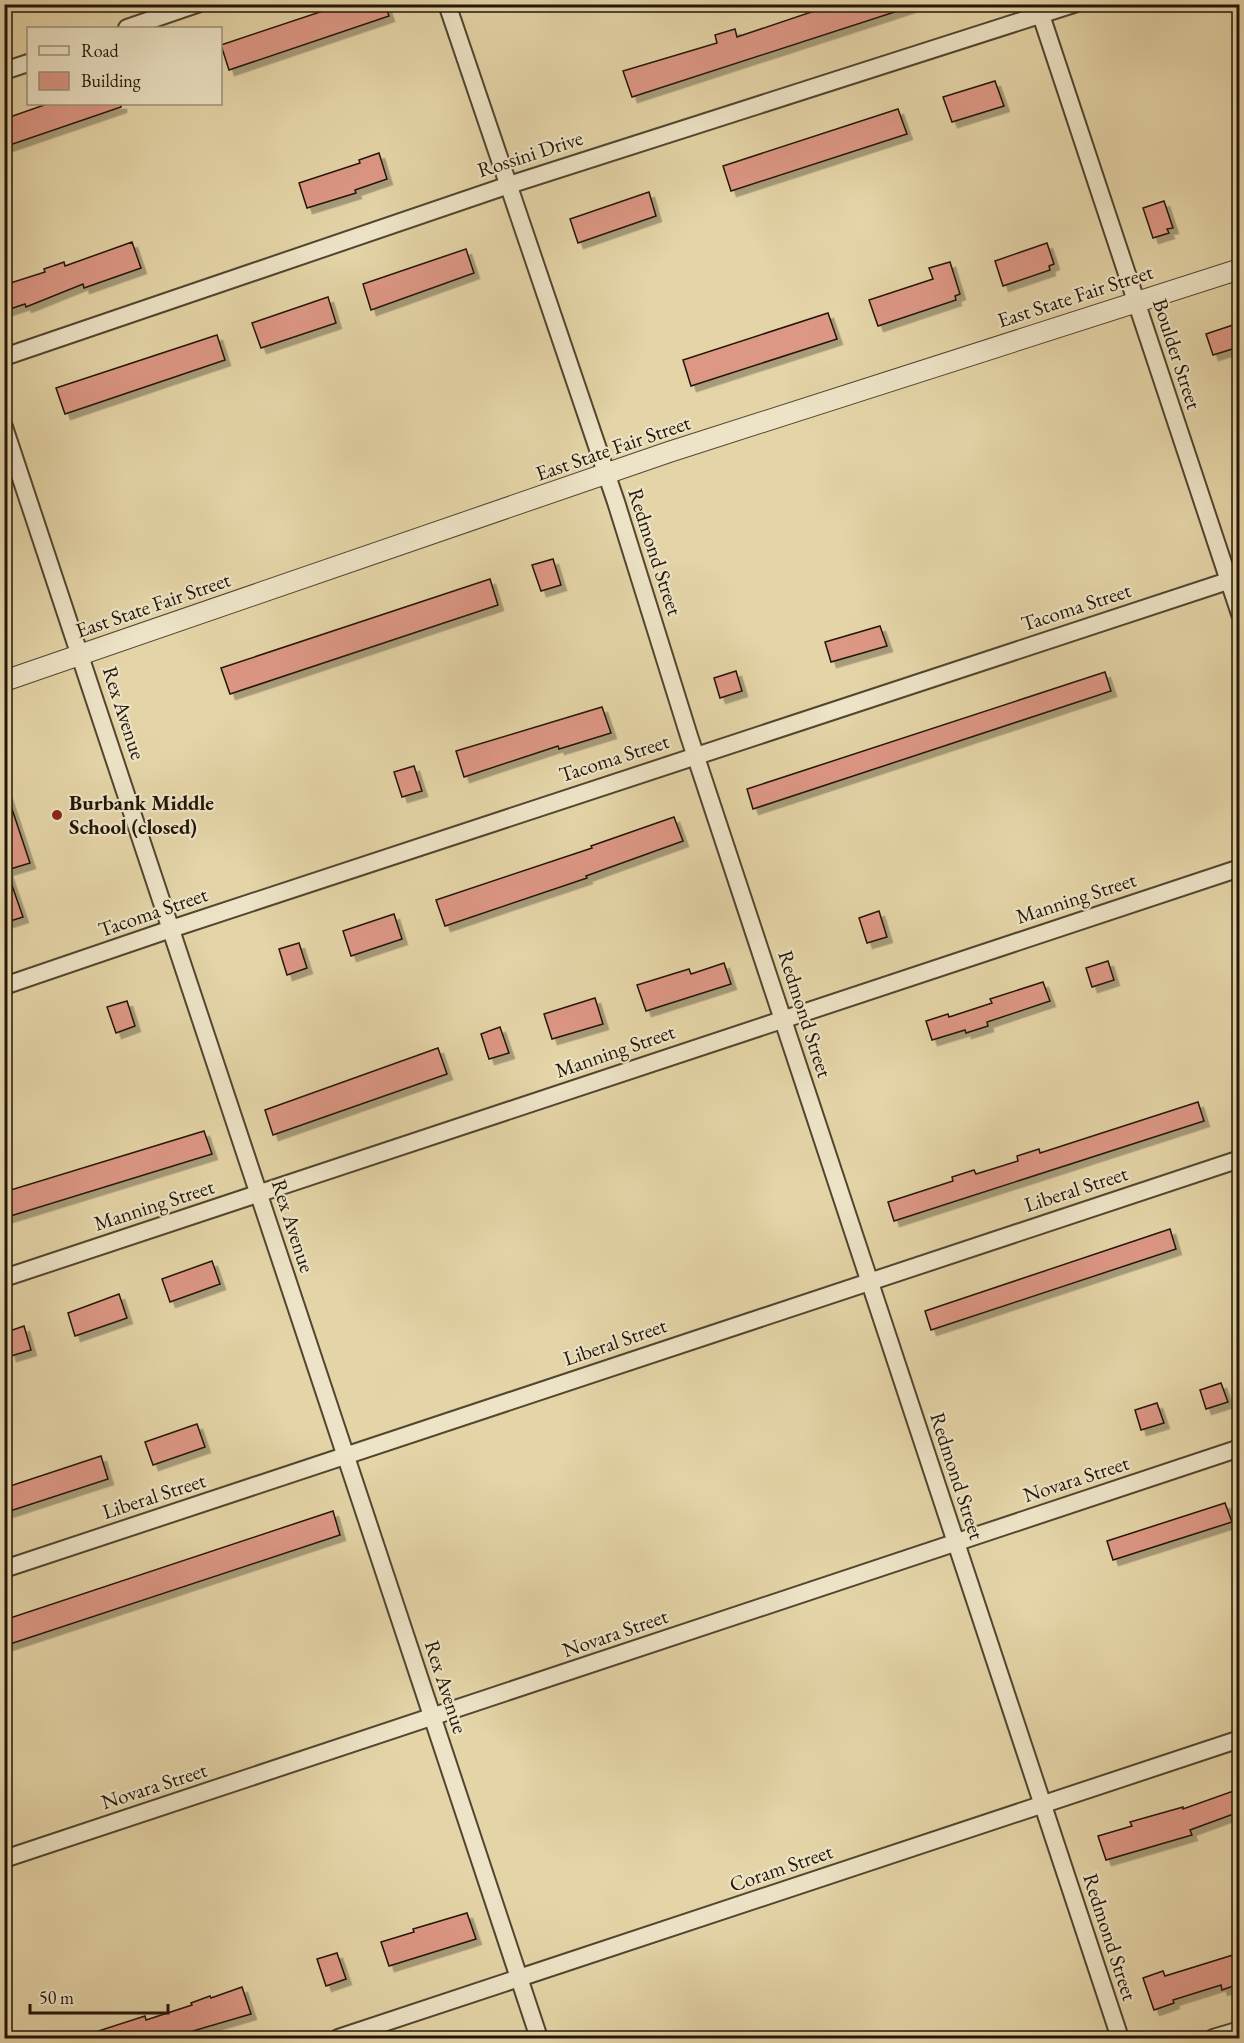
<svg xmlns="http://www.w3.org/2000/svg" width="1244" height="2043" font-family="'EB Garamond',serif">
	<defs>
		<filter id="shadow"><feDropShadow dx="5.5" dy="5.5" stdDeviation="0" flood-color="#0004"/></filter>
	</defs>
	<rect width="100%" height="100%" fill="#e4d4a7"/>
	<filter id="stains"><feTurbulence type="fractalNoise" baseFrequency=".00333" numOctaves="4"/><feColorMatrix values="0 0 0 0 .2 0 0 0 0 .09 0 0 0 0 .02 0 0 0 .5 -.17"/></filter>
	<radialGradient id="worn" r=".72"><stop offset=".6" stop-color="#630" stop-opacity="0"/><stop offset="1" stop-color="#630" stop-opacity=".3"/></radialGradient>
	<g fill="#dd9785" stroke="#221607" stroke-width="1.5" filter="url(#shadow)">
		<polygon points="331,4 385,4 389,16 229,70 221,45 332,8"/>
		<polygon points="835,4 909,4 910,7 632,97 623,71 717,43 715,35 735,29 737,37"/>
		<polygon points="995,81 1004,106 952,122 943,97"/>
		<polygon points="47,104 121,104 121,107 4,147 4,119"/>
		<polygon points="898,109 907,134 731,191 723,166"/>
		<polygon points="379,153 387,179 355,190 356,193 307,208 299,183 360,163 359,160"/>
		<polygon points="649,192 656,216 578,243 570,219"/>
		<polygon points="1164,201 1173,228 1167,229 1169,233 1153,238 1143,208"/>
		<polygon points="132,242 141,268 84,288 83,284 26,307 25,304 4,311 4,285 45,272 44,269 64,262 65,266"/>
		<polygon points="1047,243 1054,264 1049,266 1050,270 1003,286 995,261"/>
		<polygon points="466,249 474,273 371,310 363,284"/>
		<polygon points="950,262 960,294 955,296 956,300 878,326 869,300 933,279 929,268"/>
		<polygon points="328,297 336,323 261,348 252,323"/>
		<polygon points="828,313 837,339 691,386 683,360"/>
		<polygon points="1233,325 1239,347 1213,355 1206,334"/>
		<polygon points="217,335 225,360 65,414 56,388"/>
		<polygon points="553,559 561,585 541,591 532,565"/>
		<polygon points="490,579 498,605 230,694 221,668"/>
		<polygon points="880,626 887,646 831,662 825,642"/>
		<polygon points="736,671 742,691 720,698 714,678"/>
		<polygon points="1105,672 1111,691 753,809 747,789"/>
		<polygon points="602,707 611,733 559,749 558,746 464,777 456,751"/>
		<polygon points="414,766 422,791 402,797 394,772"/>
		<polygon points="4,794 7,794 30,863 4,871"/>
		<polygon points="674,817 683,841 586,876 587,878 445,926 436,900 592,848 591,846"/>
		<polygon points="4,871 7,871 23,917 4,923"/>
		<polygon points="879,911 887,937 867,943 859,918"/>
		<polygon points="394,914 402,939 351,956 343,931"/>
		<polygon points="299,943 307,968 287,975 279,949"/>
		<polygon points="1108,961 1114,980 1092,987 1086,968"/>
		<polygon points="724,963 731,984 646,1011 637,985 689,969 691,974"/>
		<polygon points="1043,982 1050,1001 987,1022 988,1026 966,1033 965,1030 932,1040 926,1021 948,1014 949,1017 992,1003 990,999"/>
		<polygon points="595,998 603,1024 552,1039 544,1014"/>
		<polygon points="127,1001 135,1026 116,1033 107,1007"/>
		<polygon points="500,1027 509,1053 489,1059 481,1034"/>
		<polygon points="438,1048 447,1074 273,1135 265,1110"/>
		<polygon points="1198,1102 1204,1121 894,1221 888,1202 953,1181 952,1177 974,1170 976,1174 1018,1161 1017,1156 1039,1149 1040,1153"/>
		<polygon points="204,1131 212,1154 4,1218 4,1192"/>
		<polygon points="1170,1229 1176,1249 931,1330 925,1311"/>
		<polygon points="212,1261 220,1284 170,1302 162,1279"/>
		<polygon points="119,1294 127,1318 75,1336 68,1313"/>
		<polygon points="24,1326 31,1350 11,1356 4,1333"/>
		<polygon points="1221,1383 1228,1402 1206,1409 1200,1390"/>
		<polygon points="1157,1403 1164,1423 1141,1430 1135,1410"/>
		<polygon points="197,1424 205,1447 153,1465 145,1442"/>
		<polygon points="101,1456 108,1479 4,1513 4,1488"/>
		<polygon points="1225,1503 1232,1522 1113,1560 1107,1541"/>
		<polygon points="333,1511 340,1535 4,1646 4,1620"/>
		<polygon points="1239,1789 1239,1812 1190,1830 1192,1835 1106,1860 1098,1836 1132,1826 1130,1822 1183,1807 1183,1809"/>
		<polygon points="467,1913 476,1939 389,1966 381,1942 414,1932 413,1929"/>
		<polygon points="337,1953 346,1979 326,1986 317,1959"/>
		<polygon points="1233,1955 1239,1974 1239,1984 1222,1990 1221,1985 1173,2000 1174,2003 1154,2010 1143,1978 1163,1971 1165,1976"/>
		<polygon points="242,1987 251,2014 169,2038 86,2038 86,2035 145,2016 146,2020 192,2005 191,2003 210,1996 211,1998"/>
	</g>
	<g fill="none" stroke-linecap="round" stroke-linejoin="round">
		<defs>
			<g id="minor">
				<polyline points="447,4 616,502 689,736 1120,2038"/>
				<polyline points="1038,6 1240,614"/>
				<polyline points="127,28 197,4"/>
				<polyline points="4,71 28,63"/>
				<polyline points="4,357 509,185 1074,4"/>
				<polyline points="4,427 539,2038"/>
				<polyline points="4,986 171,929 1240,577"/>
				<polyline points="4,1278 1240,868"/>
				<polyline points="4,1569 1240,1159"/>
				<polyline points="4,1859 1240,1448"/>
				<polyline points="338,2038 1240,1739"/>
				<polyline points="1213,2038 1240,2030"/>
			</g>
			<polyline id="tertiary" points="4,681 669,452 1240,269"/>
		</defs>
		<use href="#minor" stroke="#52462f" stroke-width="20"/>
		<use href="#tertiary" stroke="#52462f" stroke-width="22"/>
		<use href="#minor" stroke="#ede3c6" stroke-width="16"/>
		<use href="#tertiary" stroke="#ede3c6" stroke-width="20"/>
	</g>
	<circle fill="#8f2418" stroke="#ede3c6" stroke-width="2" cx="57" cy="815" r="6"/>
	<g text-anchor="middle" stroke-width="4.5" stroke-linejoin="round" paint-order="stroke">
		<g font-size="21" fill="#221607" stroke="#ede3c6">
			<text transform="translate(530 154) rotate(-18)" y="7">Rossini Drive</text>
			<text transform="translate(1075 296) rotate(-18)" y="7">East State Fair Street</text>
			<text transform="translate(1177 354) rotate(72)" y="7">Boulder Street</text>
			<text transform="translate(613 448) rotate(-19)" y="7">East State Fair Street</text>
			<text transform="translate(655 552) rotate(72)" y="7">Redmond Street</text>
			<text transform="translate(153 605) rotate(-19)" y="7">East State Fair Street</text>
			<text transform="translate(1076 607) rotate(-18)" y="7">Tacoma Street</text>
			<text transform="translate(124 713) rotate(72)" y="7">Rex Avenue</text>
			<text transform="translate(614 758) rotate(-18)" y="7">Tacoma Street</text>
			<text transform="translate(1076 898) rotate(-18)" y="7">Manning Street</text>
			<text transform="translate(153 912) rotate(-19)" y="7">Tacoma Street</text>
			<text transform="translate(805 1014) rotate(72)" y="7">Redmond Street</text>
			<text transform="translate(615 1051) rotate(-19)" y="7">Manning Street</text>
			<text transform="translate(1076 1189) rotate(-18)" y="7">Liberal Street</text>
			<text transform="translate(154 1205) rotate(-18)" y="7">Manning Street</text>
			<text transform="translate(293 1226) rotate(72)" y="7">Rex Avenue</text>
			<text transform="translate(615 1342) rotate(-19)" y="7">Liberal Street</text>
			<text transform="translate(957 1476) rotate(72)" y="7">Redmond Street</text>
			<text transform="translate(1076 1479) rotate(-18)" y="7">Novara Street</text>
			<text transform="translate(154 1496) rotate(-18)" y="7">Liberal Street</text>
			<text transform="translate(615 1633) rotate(-19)" y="7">Novara Street</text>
			<text transform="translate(446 1687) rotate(72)" y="7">Rex Avenue</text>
			<text transform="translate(154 1786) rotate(-18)" y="7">Novara Street</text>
			<text transform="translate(781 1868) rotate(-19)" y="7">Coram Street</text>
			<text transform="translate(1110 1937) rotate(72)" y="7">Redmond Street</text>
		</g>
		<g font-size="21" font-weight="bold" fill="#221607" stroke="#ede3c6" text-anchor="start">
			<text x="69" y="810">Burbank Middle<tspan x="69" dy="24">School (closed)</tspan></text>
		</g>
	</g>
	<rect width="1244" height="2043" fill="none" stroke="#e4d4a7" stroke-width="24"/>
	<rect x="6" y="6" width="1232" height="2031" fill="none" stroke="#221607" stroke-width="3"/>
	<rect x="12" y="12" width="1220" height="2019" fill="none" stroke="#221607" stroke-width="1.5"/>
	<rect x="27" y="27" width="195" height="78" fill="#ede3c6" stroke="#9c917a" stroke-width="1.5"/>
	<rect x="39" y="46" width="30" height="9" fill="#ede3c6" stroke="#9c917a" stroke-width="1.5"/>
	<text x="81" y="57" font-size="18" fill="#221607">Road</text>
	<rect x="39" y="72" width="30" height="18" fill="#dd9785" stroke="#9c917a" stroke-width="1.5"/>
	<text x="81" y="87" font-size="18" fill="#221607">Building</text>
	<path d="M30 2004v9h138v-9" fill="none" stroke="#221607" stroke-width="3"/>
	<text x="39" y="2004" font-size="18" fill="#221607" stroke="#ede3c6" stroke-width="4.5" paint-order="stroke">50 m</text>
	<rect width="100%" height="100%" filter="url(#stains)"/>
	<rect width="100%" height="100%" fill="url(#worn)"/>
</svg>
